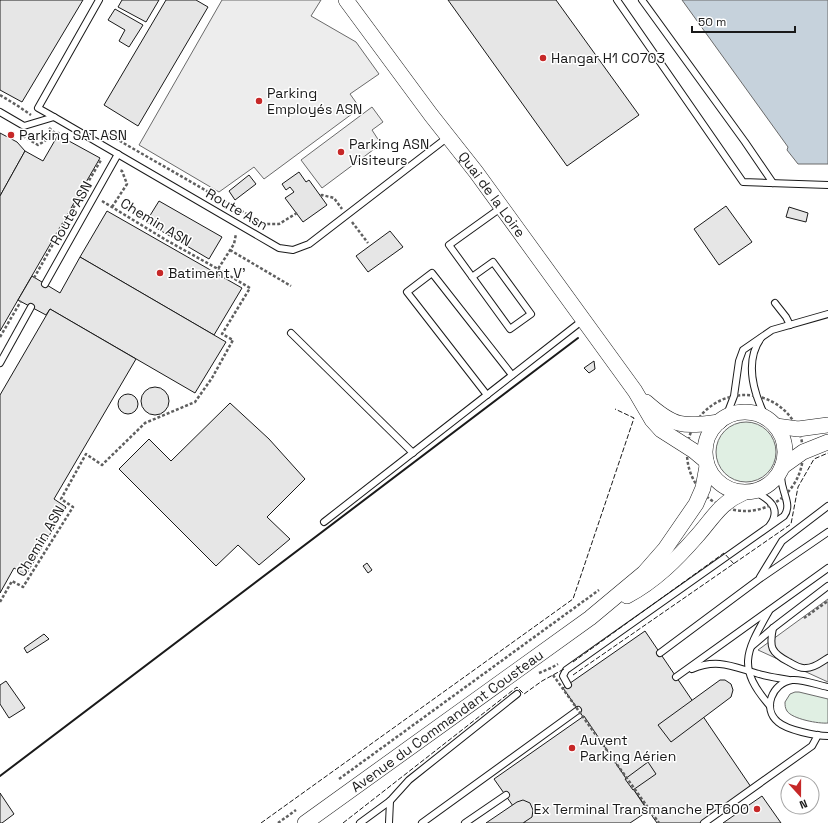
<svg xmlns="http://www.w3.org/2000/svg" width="828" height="823" font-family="'Space Grotesk',sans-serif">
	<rect width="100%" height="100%" fill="#fff"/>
	<g fill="#e0efe3" stroke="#6a6a6a">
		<circle cx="746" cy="452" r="30"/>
		<path d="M795,692H799L828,699V723C819,724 792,719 787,711C785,708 785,705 785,702L790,694Z"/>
	</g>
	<g fill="#ededed" stroke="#6a6a6a">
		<polygon points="222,0 321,0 311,16 356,42 379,74 350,94 360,108 264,179 254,167 219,192 139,145"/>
		<polygon points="372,107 383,122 372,130 381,144 322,188 301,160"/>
		<polygon points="828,599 828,682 758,650 806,615"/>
	</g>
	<polygon fill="#c6d2dc" stroke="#6a6a6a" points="682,0 828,0 828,164 798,164 787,150 788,147"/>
	<g fill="#e6e6e6" stroke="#1a1a1a">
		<polygon points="0,0 83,0 22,102 0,90"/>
		<polygon points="122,0 159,0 146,22 118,7"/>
		<polygon points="166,0 196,0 208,7 138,126 104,105"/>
		<polygon points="448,0 556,0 639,115 567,166"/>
		<polygon points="115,9 143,25 129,47 119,41 125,30 108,20"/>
		<polygon points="0,133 17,142 25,151 0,196"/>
		<polygon points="58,135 100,158 0,331 0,196 25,151 43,161"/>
		<polygon points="299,172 306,182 309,180 327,205 303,222 285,198 294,192 290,187 286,190 282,184"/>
		<polygon points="249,175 256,184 235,200 229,191"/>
		<polygon points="159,201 222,237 209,259 146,222"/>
		<polygon points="726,206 752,242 719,265 694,229"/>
		<polygon points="789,207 808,213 806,222 786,217"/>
		<polygon points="107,211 242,288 214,335 80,257"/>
		<polygon points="390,231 403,247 368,272 356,256"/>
		<polygon points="80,257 226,342 195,393 50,309 46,315 18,300 32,276 60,293"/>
		<polygon points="50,309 136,359 54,499 66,507 26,575 14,568 0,593 0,395"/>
		<polygon points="594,361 595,369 589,373 584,368"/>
		<circle cx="155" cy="401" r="14"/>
		<circle cx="128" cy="404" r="10"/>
		<polygon points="230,403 269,439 305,479 267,517 290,539 259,565 238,545 216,566 119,469 149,439 171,461"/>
		<polygon points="367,563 372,570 368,573 363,566"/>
		<polygon points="645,631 751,787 700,823 657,823 563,688"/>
		<polygon points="44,634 49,639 27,653 24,648"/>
		<polygon points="720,680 725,680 731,684 733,690 731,697 671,742 658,725"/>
		<polygon points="6,681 25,708 9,718 0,704 0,685"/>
		<polygon points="584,716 648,811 630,823 525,823 494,779"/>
		<polygon points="648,762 656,774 633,790 625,779"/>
		<polygon points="0,793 14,814 2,823 0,823"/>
		<polygon points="762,796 781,823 723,823"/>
		<polygon points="523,800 530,803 533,810 532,817 523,823 486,823 517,802"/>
	</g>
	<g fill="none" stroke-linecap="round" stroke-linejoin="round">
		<defs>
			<g id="service">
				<polyline points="617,0 743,182 828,185"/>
				<polyline points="642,0 745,142 773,183"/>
				<polyline points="0,112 24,126 54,117 279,248 293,250 309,244 448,137"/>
				<polyline points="54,117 38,108 99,0"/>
				<polyline points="472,277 493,262 531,314 510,329 449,245 502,207"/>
				<polyline points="45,284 118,154"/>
				<polyline points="775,303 786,317 790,325"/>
				<polyline points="291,333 413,453"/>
				<path d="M761,338C744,362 754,394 766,418"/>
				<polyline points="0,363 31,307"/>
				<polyline points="487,395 407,292 432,273 512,375"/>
				<polyline points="726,417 734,396 739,361 743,350 772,330 828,314"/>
				<path d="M754,491C769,499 782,508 770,525"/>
				<polyline points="324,522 583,320"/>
				<polyline points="760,577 782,541 828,506"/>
				<path d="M769,611C746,652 736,667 770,706"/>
				<path d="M773,628C769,647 771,653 789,662C794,665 800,669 806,668C815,668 821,662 828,658"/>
				<polyline points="752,646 773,628 828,586"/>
				<polyline points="660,653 758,580 828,532"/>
				<path d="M692,669C718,658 733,667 759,674C769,677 779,678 789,680"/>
				<polyline points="676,677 828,568"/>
				<path d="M568,685L563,676L566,670L784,516C791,507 785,497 783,488C781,482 781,476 781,471"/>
				<path d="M828,687C817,685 803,679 792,680C772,683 762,709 778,722C787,730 816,736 828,736"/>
				<polyline points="360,823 390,801 409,780 517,694"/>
				<polyline points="389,823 390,801"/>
				<polyline points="422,823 578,710"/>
				<polyline points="465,823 506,795"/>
				<polyline points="704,823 812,746 818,735"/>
			</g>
			<g id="tertiary">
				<path id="s1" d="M346,0L431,115L476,172L635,391L652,420L661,430L694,451L706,461"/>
				<path d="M646,402C674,427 682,427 719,422"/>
				<circle cx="745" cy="452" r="40"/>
				<polyline points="776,426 798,429 828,425"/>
				<polyline points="782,467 803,452 828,442"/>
				<path d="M627,596C655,581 676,560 697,536C713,518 720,503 743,493"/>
				<path id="s2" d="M305,823L590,618L644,573L665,549L696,504L703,488L707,466"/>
			</g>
		</defs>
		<use href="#service" stroke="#1a1a1a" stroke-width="8"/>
		<use href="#tertiary" stroke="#1a1a1a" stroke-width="16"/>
		<g stroke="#5f5f5f" stroke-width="2.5" stroke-dasharray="3 2" stroke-linecap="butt">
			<polyline points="0,95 18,106 31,115"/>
			<polyline points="49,128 56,134 58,133 62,134"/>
			<polyline points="23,136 38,145 56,134"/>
			<polyline points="104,137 106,133 264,224 279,224 297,213"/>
			<polyline points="84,189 101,160"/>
			<polyline points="321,196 322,195 334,198 342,209"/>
			<polyline points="102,201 166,240 218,269 234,244 236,234"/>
			<polyline points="112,207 127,184 122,171 119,170"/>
			<polyline points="352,222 368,243"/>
			<polyline points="230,250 291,286"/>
			<polyline points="34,278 84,189 88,192"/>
			<polyline points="0,337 21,301"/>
			<circle cx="745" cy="453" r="58"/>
			<polyline points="0,602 12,581 23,587 73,507 61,499 86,454 102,465 145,423 195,402 212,378 233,340 222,334 250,288 218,269"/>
			<polyline points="804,618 828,601"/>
			<polyline points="539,673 551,668 558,664"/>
			<polyline points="339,779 599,590"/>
			<polyline points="278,823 296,810"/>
		</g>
		<use href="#service" stroke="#fff" stroke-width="6"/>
		<use href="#tertiary" stroke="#fff" stroke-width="15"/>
		<polyline stroke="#5f5f5f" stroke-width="2.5" stroke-dasharray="3 2" stroke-linecap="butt" points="553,675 659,823"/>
		<g stroke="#1a1a1a" stroke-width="1" stroke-dasharray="5 2" stroke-linecap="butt">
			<polyline points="573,662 724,553 734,564"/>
			<polyline points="573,675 791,524 798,487 814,459 828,453"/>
			<polyline points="261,823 573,599 634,418 615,409"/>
			<polyline points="343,823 517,687 524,694 542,681 564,669"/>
		</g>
		<polyline stroke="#1a1a1a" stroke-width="2" points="0,776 578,338"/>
	</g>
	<g fill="#c62828" stroke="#fff" stroke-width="1.5">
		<circle cx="543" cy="58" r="4"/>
		<circle cx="259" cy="101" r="4"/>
		<circle cx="11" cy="135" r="4"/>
		<circle cx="341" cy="152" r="4"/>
		<circle cx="160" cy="273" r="4"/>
		<circle cx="572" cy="748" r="4"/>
		<circle cx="757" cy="809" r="4"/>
	</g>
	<g text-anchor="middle" stroke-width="3" stroke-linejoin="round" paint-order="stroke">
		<g font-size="14" fill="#1a1a1a" stroke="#fff" text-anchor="start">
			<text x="551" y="63">Hangar H1 CO703</text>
			<text x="267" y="98">Parking<tspan x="267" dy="16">Employés ASN</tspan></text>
			<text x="19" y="140">Parking SAT ASN</text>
			<text x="349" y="149">Parking ASN<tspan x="349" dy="16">Visiteurs</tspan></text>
			<text x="168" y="278">Batiment V'</text>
			<text x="580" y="745">Auvent<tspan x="580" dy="16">Parking Aérien</tspan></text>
			<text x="749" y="814" text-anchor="end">Ex Terminal Transmanche PT600</text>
		</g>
		<g font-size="14" fill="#1a1a1a" stroke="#fff">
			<text dy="5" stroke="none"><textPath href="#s1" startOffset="243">Quai de la Loire</textPath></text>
			<text transform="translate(237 209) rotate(30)" y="5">Route Asn</text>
			<text transform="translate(71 213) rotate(-61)" y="5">Route ASN</text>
			<text transform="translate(156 222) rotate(31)" y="5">Chemin ASN</text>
			<text transform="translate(40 541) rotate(-59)" y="5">Chemin ASN</text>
			<text dy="5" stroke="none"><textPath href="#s2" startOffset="175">Avenue du Commandant Cousteau</textPath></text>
		</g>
	</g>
	<g transform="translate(800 795) rotate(159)"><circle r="19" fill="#ffffff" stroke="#a3a3a3"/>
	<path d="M0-3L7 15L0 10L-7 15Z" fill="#c62828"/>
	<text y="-6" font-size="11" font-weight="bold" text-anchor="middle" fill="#1a1a1a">N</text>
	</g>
	<path d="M692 26v6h103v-6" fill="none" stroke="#1a1a1a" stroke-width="2"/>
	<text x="698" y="26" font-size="12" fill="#1a1a1a" stroke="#ffffff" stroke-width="3" paint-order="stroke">50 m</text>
</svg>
